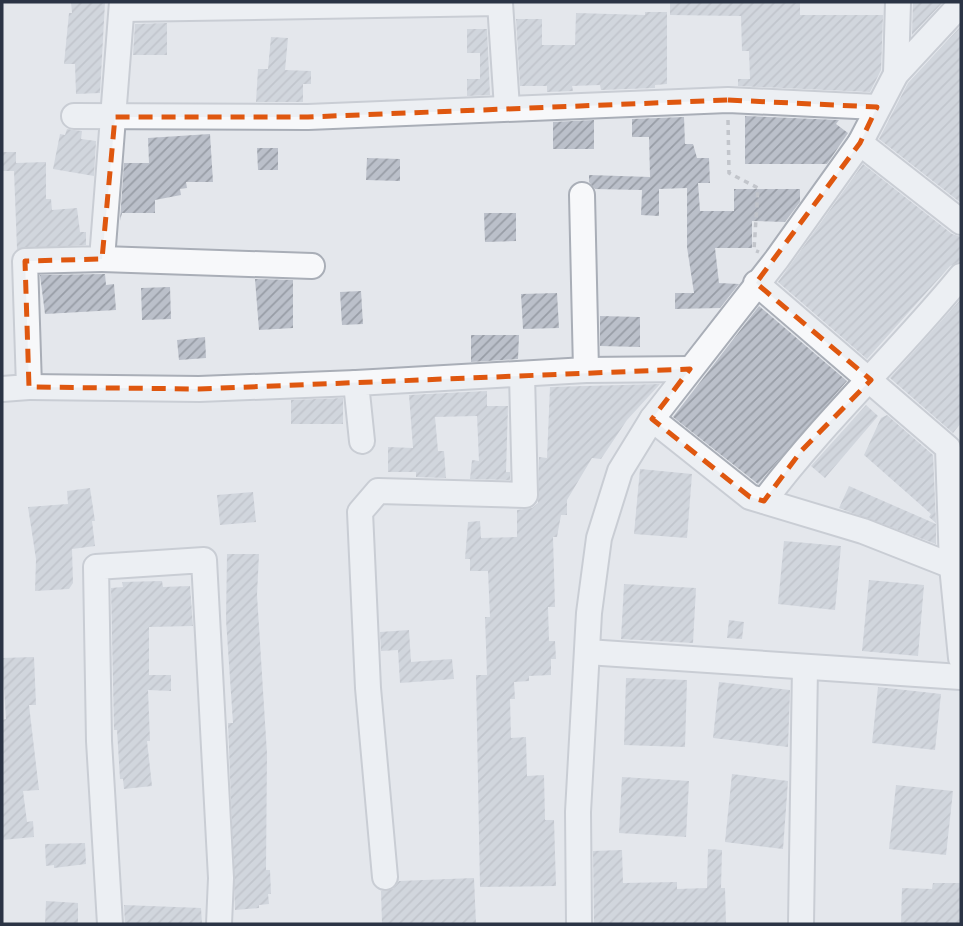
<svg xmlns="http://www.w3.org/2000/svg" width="963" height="926" font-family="Roboto,sans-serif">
	<defs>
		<pattern id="building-hatch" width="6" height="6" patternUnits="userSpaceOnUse" patternTransform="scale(1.75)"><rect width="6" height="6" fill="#bbc0ca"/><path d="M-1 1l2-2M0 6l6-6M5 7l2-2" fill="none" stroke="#989da6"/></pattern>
	</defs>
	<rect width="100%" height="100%" fill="#e4e7ec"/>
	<g fill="url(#building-hatch)">
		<polygon points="71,2 105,2 100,93 76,94 75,64 64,64 69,13 72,13"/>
		<polygon points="670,2 790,2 800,3 800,15 883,15 881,70 870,92 738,86 738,79 750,79 749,51 742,51 741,16 670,15"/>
		<polygon points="913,2 943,2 912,35"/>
		<polygon points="645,12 667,12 667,84 655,85 655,88 601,90 600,85 572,86 573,91 547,92 547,86 520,86 516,19 542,19 542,45 575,45 576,13 645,15"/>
		<polygon points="167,23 167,55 133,55 135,24"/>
		<polygon points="961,26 961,203 879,139 908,83"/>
		<polygon points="467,29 487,29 490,95 467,96 467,79 480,79 480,53 467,53"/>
		<polygon points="271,37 288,38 285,70 311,71 311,84 303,84 303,102 256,102 258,69 268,69"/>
		<polygon points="745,116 839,120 836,124 848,133 827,164 745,164"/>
		<polygon points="684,117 685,144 693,144 697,158 709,158 710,183 698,183 700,211 734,211 734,189 800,189 800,202 785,222 752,221 752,248 715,248 719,283 739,284 720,308 675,309 675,293 694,293 687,247 687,188 659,189 659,216 641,215 642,190 595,189 589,182 589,175 650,177 649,137 632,137 632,119"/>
		<polygon points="594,120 594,149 553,149 553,122"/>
		<polygon points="67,129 82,131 81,139 96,141 94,176 53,169 60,134 65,135"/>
		<polygon points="210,134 213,182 186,182 187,188 180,189 181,195 155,200 155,213 122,213 120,221 124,163 149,163 148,138"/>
		<polygon points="257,148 278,148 278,170 258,170"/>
		<polygon points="2,152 16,152 16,163 46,162 46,199 51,199 52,210 77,208 80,232 86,232 86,245 17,249 14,171 2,171"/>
		<polygon points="367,158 400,159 400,181 366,180"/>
		<polygon points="863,164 952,234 961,237 961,261 950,266 867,359 778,282"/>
		<polygon points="484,213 516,213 516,241 485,242"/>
		<polygon points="105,274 106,285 114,284 116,310 45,314 40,275"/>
		<polygon points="255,279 293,280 293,328 259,330"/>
		<polygon points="170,287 171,319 142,320 141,288"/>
		<polygon points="361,291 363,324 342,325 340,292"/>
		<polygon points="557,293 559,328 523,329 521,294"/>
		<polygon points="961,299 961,423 953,433 890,378"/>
		<polygon points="759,306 847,381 758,484 673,417"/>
		<polygon points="600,316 640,317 640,347 600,346"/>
		<polygon points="471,335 519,335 518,359 471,362"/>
		<polygon points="205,337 206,358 179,360 177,340"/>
		<polygon points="660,384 627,420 601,459 592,458 567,500 567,515 561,515 557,537 553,537 555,607 548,607 549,641 555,641 556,659 551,659 551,675 529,676 529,681 514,682 515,699 510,699 511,738 526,737 527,776 544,775 545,820 554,820 556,886 480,887 476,675 487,675 485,617 490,617 488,571 470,571 470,559 465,559 468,522 480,521 481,538 517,537 517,510 532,508 538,503 539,457 547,458 550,387"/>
		<polygon points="487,391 487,406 508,406 506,472 510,472 510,480 470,479 472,460 479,461 477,416 435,417 438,451 444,451 446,478 416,477 416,472 388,472 388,447 413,448 409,395"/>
		<polygon points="343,398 343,424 291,424 291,400"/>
		<polygon points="866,405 878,416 825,478 811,466"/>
		<polygon points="887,415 933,455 936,523 929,517 931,514 864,455 881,418"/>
		<polygon points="640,469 692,474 687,538 634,534"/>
		<polygon points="849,486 936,524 936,544 839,508"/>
		<polygon points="90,488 95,521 92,521 95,546 72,549 73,583 69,589 35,591 36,559 28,507 68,504 67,491"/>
		<polygon points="253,492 256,522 220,525 217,495"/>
		<polygon points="784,541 841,546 835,610 778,604"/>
		<polygon points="227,554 259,554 257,595 267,754 266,870 270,870 271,894 268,894 269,904 259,905 259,908 235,910 228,723 233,723 226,620"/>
		<polygon points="869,580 924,585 918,656 862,651"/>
		<polygon points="162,581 163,587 190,586 193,626 149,627 149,675 171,675 171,691 148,690 150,741 147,741 152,786 124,789 123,779 120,779 117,730 114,730 111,588 123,587 122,582"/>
		<polygon points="624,584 696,588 693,643 621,639"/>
		<polygon points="729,620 744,622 742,639 727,638"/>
		<polygon points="409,630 411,662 452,659 454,679 400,683 398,650 381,651 380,632"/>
		<polygon points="34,657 36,705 29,705 39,790 23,791 27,822 33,821 34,837 2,840 2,720 6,719 2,658"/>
		<polygon points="626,678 687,680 685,747 624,745"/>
		<polygon points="719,682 790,690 788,747 713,738"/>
		<polygon points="878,687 941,694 935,750 872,743"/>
		<polygon points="732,774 788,781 783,849 725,842"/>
		<polygon points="622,777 689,781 686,837 619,833"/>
		<polygon points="896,785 953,791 946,855 889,849"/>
		<polygon points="85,843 86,864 54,868 54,865 46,866 45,844"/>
		<polygon points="708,849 722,850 721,888 725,888 726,924 594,924 593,851 622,850 623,883 677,882 677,889 707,888"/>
		<polygon points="474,878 476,924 382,924 381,891 393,889 399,881"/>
		<polygon points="933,883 961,883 961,924 901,924 902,888 932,889"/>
		<polygon points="46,901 78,903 78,924 45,924"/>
		<polygon points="124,905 201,908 202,924 125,924"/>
	</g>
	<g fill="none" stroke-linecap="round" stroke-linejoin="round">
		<defs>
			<g id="minor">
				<polyline points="123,9 500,3 507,108"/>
				<polyline points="896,74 898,2"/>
				<polyline points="74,116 308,117 728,100 877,107"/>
				<polyline points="860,143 961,222"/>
				<polyline points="582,195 586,370"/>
				<polyline points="102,259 312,266"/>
				<polyline points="756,283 948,448 952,566 961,658"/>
				<polyline points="29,387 199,389 356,383"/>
				<polyline points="2,389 29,387 25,261 102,259 122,2"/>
				<polyline points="652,419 750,497 863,531 952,566 961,565"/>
				<polyline points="362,441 356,383 586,370 690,369"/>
				<path d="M764,501C824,421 898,353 961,276"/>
				<polyline points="587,652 961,677"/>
				<polyline points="385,877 368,688 360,512 378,491 525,495 522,375"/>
				<polyline points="110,924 99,741 96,567 204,560 221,878 219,924"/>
				<polyline points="579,924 578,812 589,613 599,538 620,471 652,419 777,259 860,143 896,74 961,4"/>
				<polyline points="801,924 805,667"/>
			</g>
		</defs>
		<use href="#minor" stroke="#a9aeb7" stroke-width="28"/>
		<polyline stroke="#c2c5cb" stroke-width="3.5" stroke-dasharray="5 5" stroke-linecap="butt" points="728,120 729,173 758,188 754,250 759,252"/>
		<use href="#minor" stroke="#f7f8fa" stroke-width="24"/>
	</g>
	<path d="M0 0H963V926H0ZM728,100L877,107L860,143L756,283L871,380L802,450L764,501L750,497L652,419L690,369L199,389L29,387L25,261L102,259L115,117H308Z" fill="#e4e7ec" fill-opacity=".55" fill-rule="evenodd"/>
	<path fill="none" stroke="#df570f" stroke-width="5" stroke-dasharray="14 9" stroke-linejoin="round" d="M728,100L877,107L860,143L756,283L871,380L802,450L764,501L750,497L652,419L690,369L199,389L29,387L25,261L102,259L115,117H308Z"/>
	<rect width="963" height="926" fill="none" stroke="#2b3445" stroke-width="7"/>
</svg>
